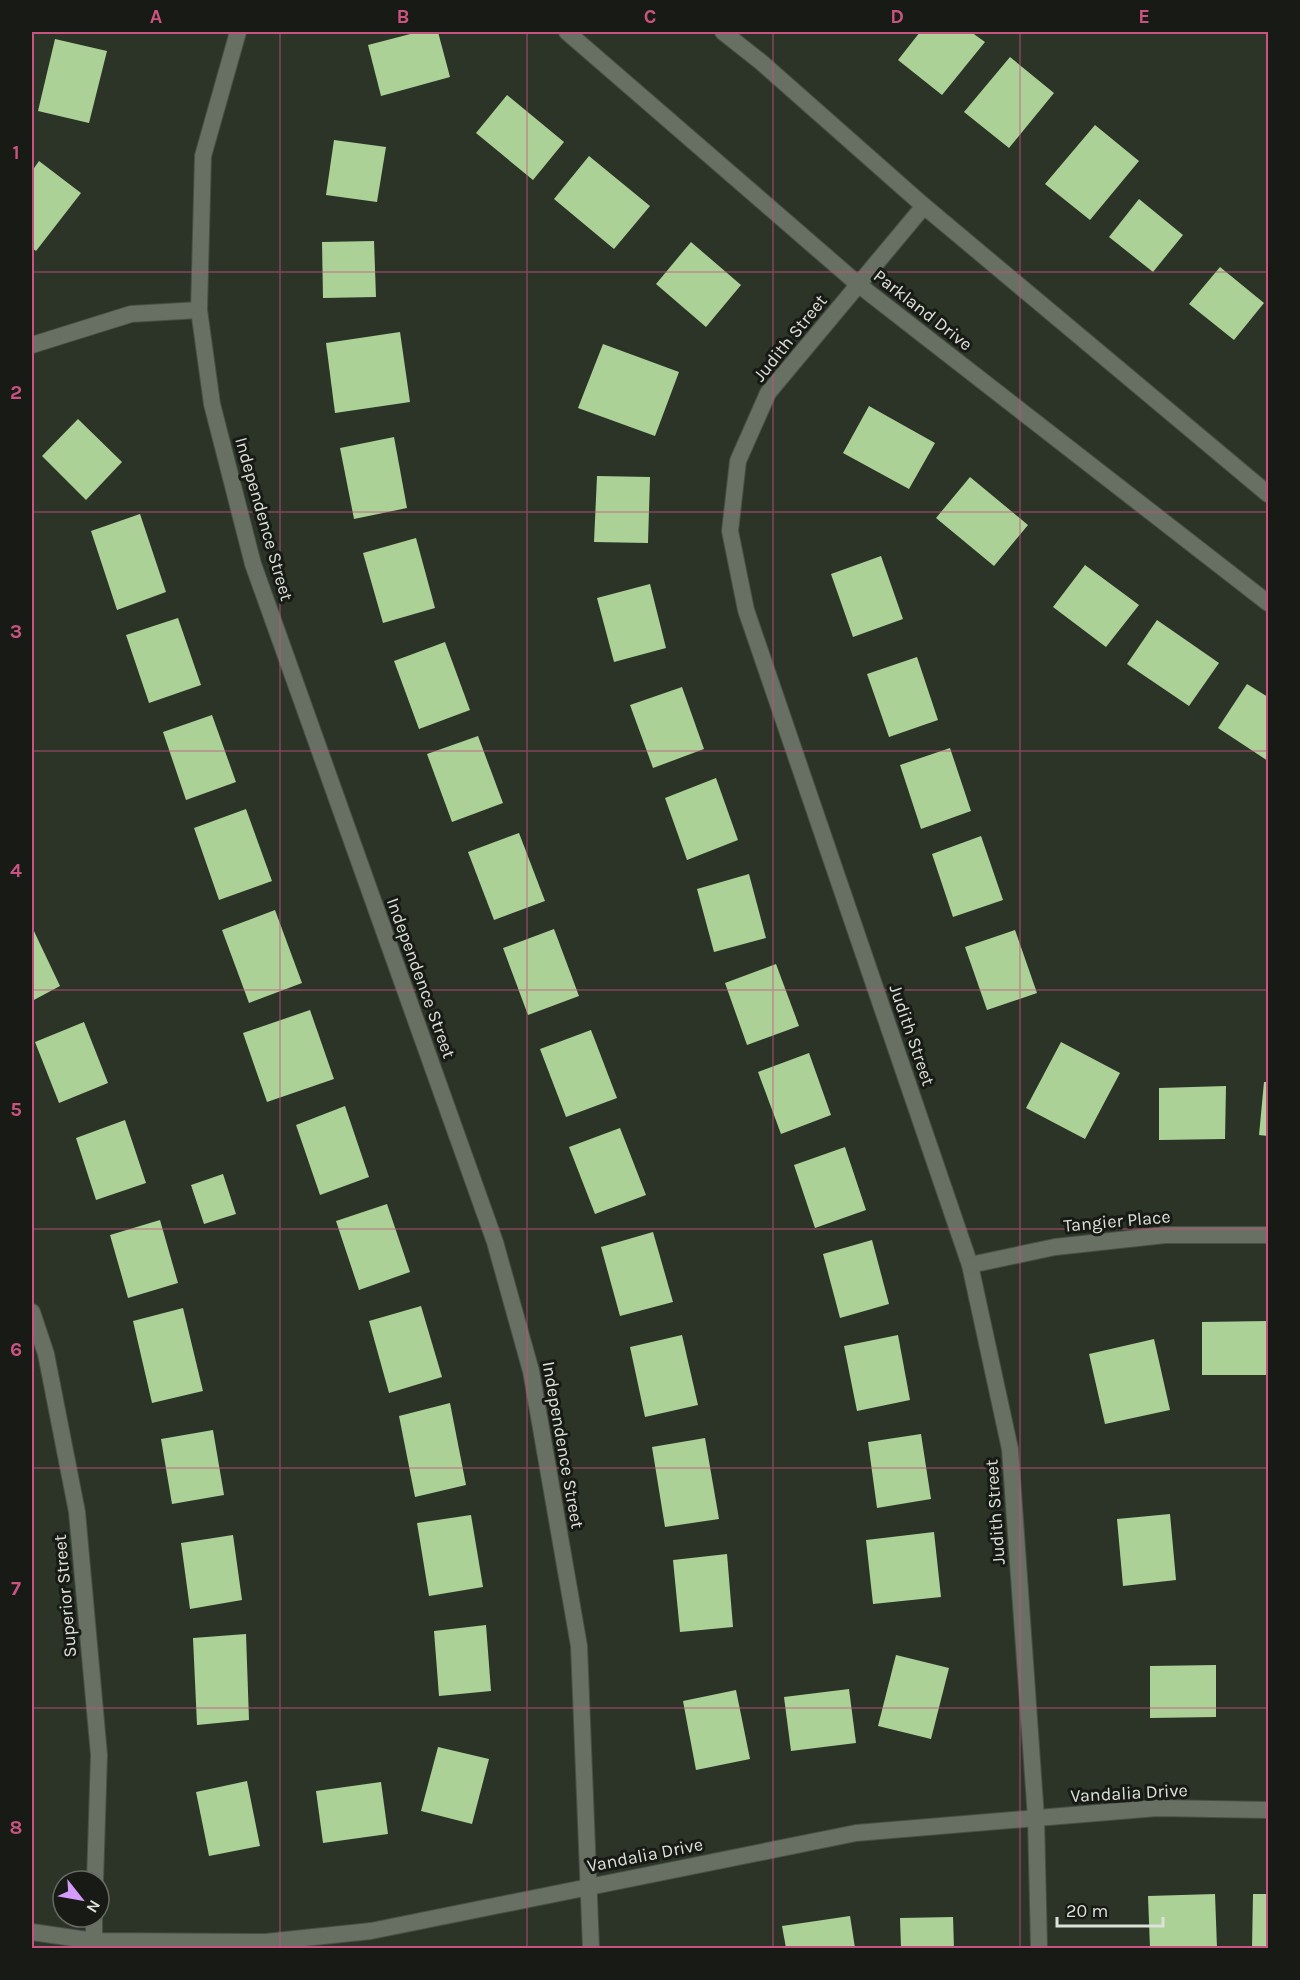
<svg xmlns="http://www.w3.org/2000/svg" width="1300" height="1980" font-family="Karla,sans-serif">
	<rect width="100%" height="100%" fill="#2c3428"/>
	<g fill="#abd197">
		<polygon points="418,32 438,32 450,77 381,96 368,45"/>
		<polygon points="920,32 971,32 985,42 942,95 898,60"/>
		<polygon points="55,39 107,51 89,123 38,111"/>
		<polygon points="1010,57 1054,93 1009,148 964,112"/>
		<polygon points="507,95 564,142 533,180 476,133"/>
		<polygon points="1095,125 1139,161 1090,220 1045,184"/>
		<polygon points="334,140 386,147 377,202 326,195"/>
		<polygon points="589,156 650,206 614,249 554,199"/>
		<polygon points="39,161 81,193 36,251 32,248 32,171"/>
		<polygon points="1139,199 1183,235 1153,272 1109,237"/>
		<polygon points="374,241 376,297 323,298 322,242"/>
		<polygon points="691,242 741,285 706,327 656,284"/>
		<polygon points="1220,267 1264,303 1234,340 1189,304"/>
		<polygon points="400,332 410,402 335,413 326,343"/>
		<polygon points="603,344 679,372 655,436 578,408"/>
		<polygon points="869,406 935,443 909,489 843,453"/>
		<polygon points="78,419 122,462 86,500 42,456"/>
		<polygon points="394,437 407,508 354,519 340,448"/>
		<polygon points="597,476 650,477 648,543 594,542"/>
		<polygon points="970,477 1028,525 994,566 936,518"/>
		<polygon points="140,514 166,592 117,610 91,531"/>
		<polygon points="416,538 435,608 383,623 363,553"/>
		<polygon points="881,556 903,619 853,637 831,574"/>
		<polygon points="1085,565 1139,605 1106,647 1053,607"/>
		<polygon points="650,584 666,648 614,662 597,598"/>
		<polygon points="178,618 201,685 149,703 126,635"/>
		<polygon points="1157,620 1219,663 1189,706 1127,664"/>
		<polygon points="445,642 470,710 419,729 394,661"/>
		<polygon points="917,657 938,720 889,737 867,674"/>
		<polygon points="1247,684 1268,697 1268,761 1218,728"/>
		<polygon points="682,687 704,749 653,768 630,705"/>
		<polygon points="212,715 236,782 186,800 163,732"/>
		<polygon points="478,736 503,803 452,822 427,754"/>
		<polygon points="950,748 971,811 921,829 900,765"/>
		<polygon points="716,778 738,840 687,860 665,798"/>
		<polygon points="246,809 272,881 219,900 194,828"/>
		<polygon points="519,833 545,901 494,920 468,852"/>
		<polygon points="981,836 1003,900 953,917 932,854"/>
		<polygon points="749,874 766,938 714,952 697,889"/>
		<polygon points="275,910 302,983 249,1003 222,930"/>
		<polygon points="32,927 60,986 32,1001"/>
		<polygon points="554,929 579,996 528,1015 503,948"/>
		<polygon points="1015,930 1037,993 987,1010 965,947"/>
		<polygon points="776,964 799,1026 747,1045 725,983"/>
		<polygon points="310,1010 334,1079 267,1102 243,1033"/>
		<polygon points="84,1022 108,1083 59,1103 35,1042"/>
		<polygon points="591,1030 617,1098 566,1117 540,1049"/>
		<polygon points="1061,1042 1120,1073 1085,1139 1026,1108"/>
		<polygon points="809,1053 831,1115 781,1134 758,1072"/>
		<polygon points="1264,1082 1268,1082 1268,1136 1259,1135"/>
		<polygon points="1226,1086 1225,1139 1159,1140 1159,1088"/>
		<polygon points="345,1106 369,1177 320,1195 296,1125"/>
		<polygon points="125,1120 146,1183 96,1200 76,1138"/>
		<polygon points="620,1128 646,1195 595,1214 569,1147"/>
		<polygon points="845,1147 866,1210 815,1228 794,1165"/>
		<polygon points="223,1174 236,1214 204,1224 191,1185"/>
		<polygon points="387,1204 410,1272 359,1290 336,1221"/>
		<polygon points="160,1220 178,1283 128,1298 110,1235"/>
		<polygon points="653,1232 673,1302 620,1316 601,1247"/>
		<polygon points="872,1240 889,1304 840,1318 823,1254"/>
		<polygon points="421,1306 442,1377 389,1393 369,1321"/>
		<polygon points="183,1308 203,1391 152,1403 133,1321"/>
		<polygon points="1268,1321 1268,1375 1202,1375 1202,1322"/>
		<polygon points="682,1335 698,1405 645,1417 630,1347"/>
		<polygon points="898,1335 910,1400 857,1411 844,1346"/>
		<polygon points="1154,1339 1170,1410 1105,1424 1089,1354"/>
		<polygon points="450,1403 466,1485 415,1497 399,1416"/>
		<polygon points="213,1430 224,1495 172,1504 161,1439"/>
		<polygon points="921,1434 931,1499 877,1508 868,1442"/>
		<polygon points="705,1438 719,1519 665,1527 652,1447"/>
		<polygon points="1170,1514 1176,1580 1123,1586 1117,1519"/>
		<polygon points="471,1515 483,1587 429,1596 417,1523"/>
		<polygon points="934,1532 941,1597 873,1604 866,1540"/>
		<polygon points="233,1535 242,1600 190,1609 181,1543"/>
		<polygon points="727,1554 733,1627 680,1632 673,1560"/>
		<polygon points="486,1625 491,1691 439,1696 434,1631"/>
		<polygon points="246,1634 249,1720 197,1725 193,1638"/>
		<polygon points="896,1655 949,1668 931,1739 878,1726"/>
		<polygon points="1216,1665 1216,1717 1150,1718 1150,1666"/>
		<polygon points="849,1689 856,1743 791,1751 784,1697"/>
		<polygon points="736,1690 750,1759 696,1770 683,1701"/>
		<polygon points="438,1747 489,1759 472,1824 421,1811"/>
		<polygon points="247,1781 260,1846 209,1856 196,1792"/>
		<polygon points="381,1782 388,1834 323,1843 316,1791"/>
		<polygon points="1215,1894 1217,1948 1150,1948 1148,1896"/>
		<polygon points="1253,1894 1268,1894 1268,1948 1252,1948"/>
		<polygon points="850,1916 855,1948 786,1948 782,1926"/>
		<polygon points="953,1917 954,1948 901,1948 900,1918"/>
	</g>
	<g fill="none" stroke-linecap="round" stroke-linejoin="round">
		<defs>
			<g id="minor">
				<polyline points="924,206 768,393 738,461 730,531 746,610 970,1265 1010,1449 1036,1818 1039,1948"/>
				<polyline points="32,345 131,314 199,310"/>
				<polyline points="970,1265 1055,1247 1165,1235 1268,1235"/>
				<polyline points="32,1312 46,1354 77,1512 99,1755 95,1881"/>
				<polyline points="32,1932 94,1941 266,1942 371,1931 856,1833 1157,1808 1268,1810"/>
				<polyline points="94,1941 94,1917"/>
			</g>
			<g id="tertiary">
				<polyline points="238,32 203,156 199,310 212,404 253,564 495,1242 531,1371 579,1646 591,1948"/>
				<polyline points="567,32 859,285 1268,603"/>
				<polyline points="723,32 761,62 924,206 1268,494"/>
			</g>
		</defs>
		<use href="#minor" stroke="#484f45" stroke-width="18"/>
		<use href="#tertiary" stroke="#484f45" stroke-width="18"/>
		<use href="#minor" stroke="#677062" stroke-width="16"/>
		<use href="#tertiary" stroke="#677062" stroke-width="16"/>
	</g>
	<path fill="none" stroke="#ca5481" stroke-width="1.5" stroke-opacity="0.55" d="M280,32V1948M527,32V1948M773,32V1948M1020,32V1948M32,272H1268M32,512H1268M32,751H1268M32,990H1268M32,1229H1268M32,1468H1268M32,1708H1268"/>
	<g text-anchor="middle" stroke-width="6" stroke-linejoin="round" paint-order="stroke">
		<g font-size="18" fill="#dce1d9" stroke="#171a15">
			<text transform="translate(923 310) rotate(38)" y="6">Parkland Drive</text>
			<text transform="translate(790 338) rotate(-51)" y="6">Judith Street</text>
			<text transform="translate(264 519) rotate(74)" y="6">Independence Street</text>
			<text transform="translate(421 978) rotate(70)" y="6">Independence Street</text>
			<text transform="translate(912 1035) rotate(71)" y="6">Judith Street</text>
			<text transform="translate(1117 1221) rotate(-5)" y="6">Tangier Place</text>
			<text transform="translate(563 1445) rotate(80)" y="6">Independence Street</text>
			<text transform="translate(995 1512) rotate(-94)" y="6">Judith Street</text>
			<text transform="translate(65 1596) rotate(-95)" y="6">Superior Street</text>
			<text transform="translate(1129 1793) rotate(-3)" y="6">Vandalia Drive</text>
			<text transform="translate(645 1855) rotate(-11)" y="6">Vandalia Drive</text>
		</g>
	</g>
	<rect width="1300" height="1980" fill="none" stroke="#171a15" stroke-width="66"/>
	<g transform="translate(81 1899) rotate(121)"><circle r="28" fill="#171a15" stroke="#666a63" stroke-width="1.5"/>
	<path d="M0-4.5L10 22L0 15L-10 22Z" fill="#d69bfa"/>
	<text y="-9" font-size="16" font-weight="bold" text-anchor="middle" fill="#dce1d9">N</text>
	</g>
	<path d="M1057 1917v9h106v-9" fill="none" stroke="#dce1d9" stroke-width="3"/>
	<text x="1066" y="1917" font-size="18" fill="#dce1d9" stroke="#171a15" stroke-width="4.5" paint-order="stroke">20 m</text>
	<rect x="33" y="33" width="1234" height="1914" fill="none" stroke="#ca5481" stroke-width="2"/>
	<g font-size="20" text-anchor="middle" font-weight="bold" fill="#ca5481">
		<text x="156" y="23">A</text>
		<text x="403" y="23">B</text>
		<text x="650" y="23">C</text>
		<text x="897" y="23">D</text>
		<text x="1144" y="23">E</text>
		<text x="16" y="159">1</text>
		<text x="16" y="399">2</text>
		<text x="16" y="638">3</text>
		<text x="16" y="877">4</text>
		<text x="16" y="1116">5</text>
		<text x="16" y="1356">6</text>
		<text x="16" y="1595">7</text>
		<text x="16" y="1834">8</text>
	</g>
</svg>
